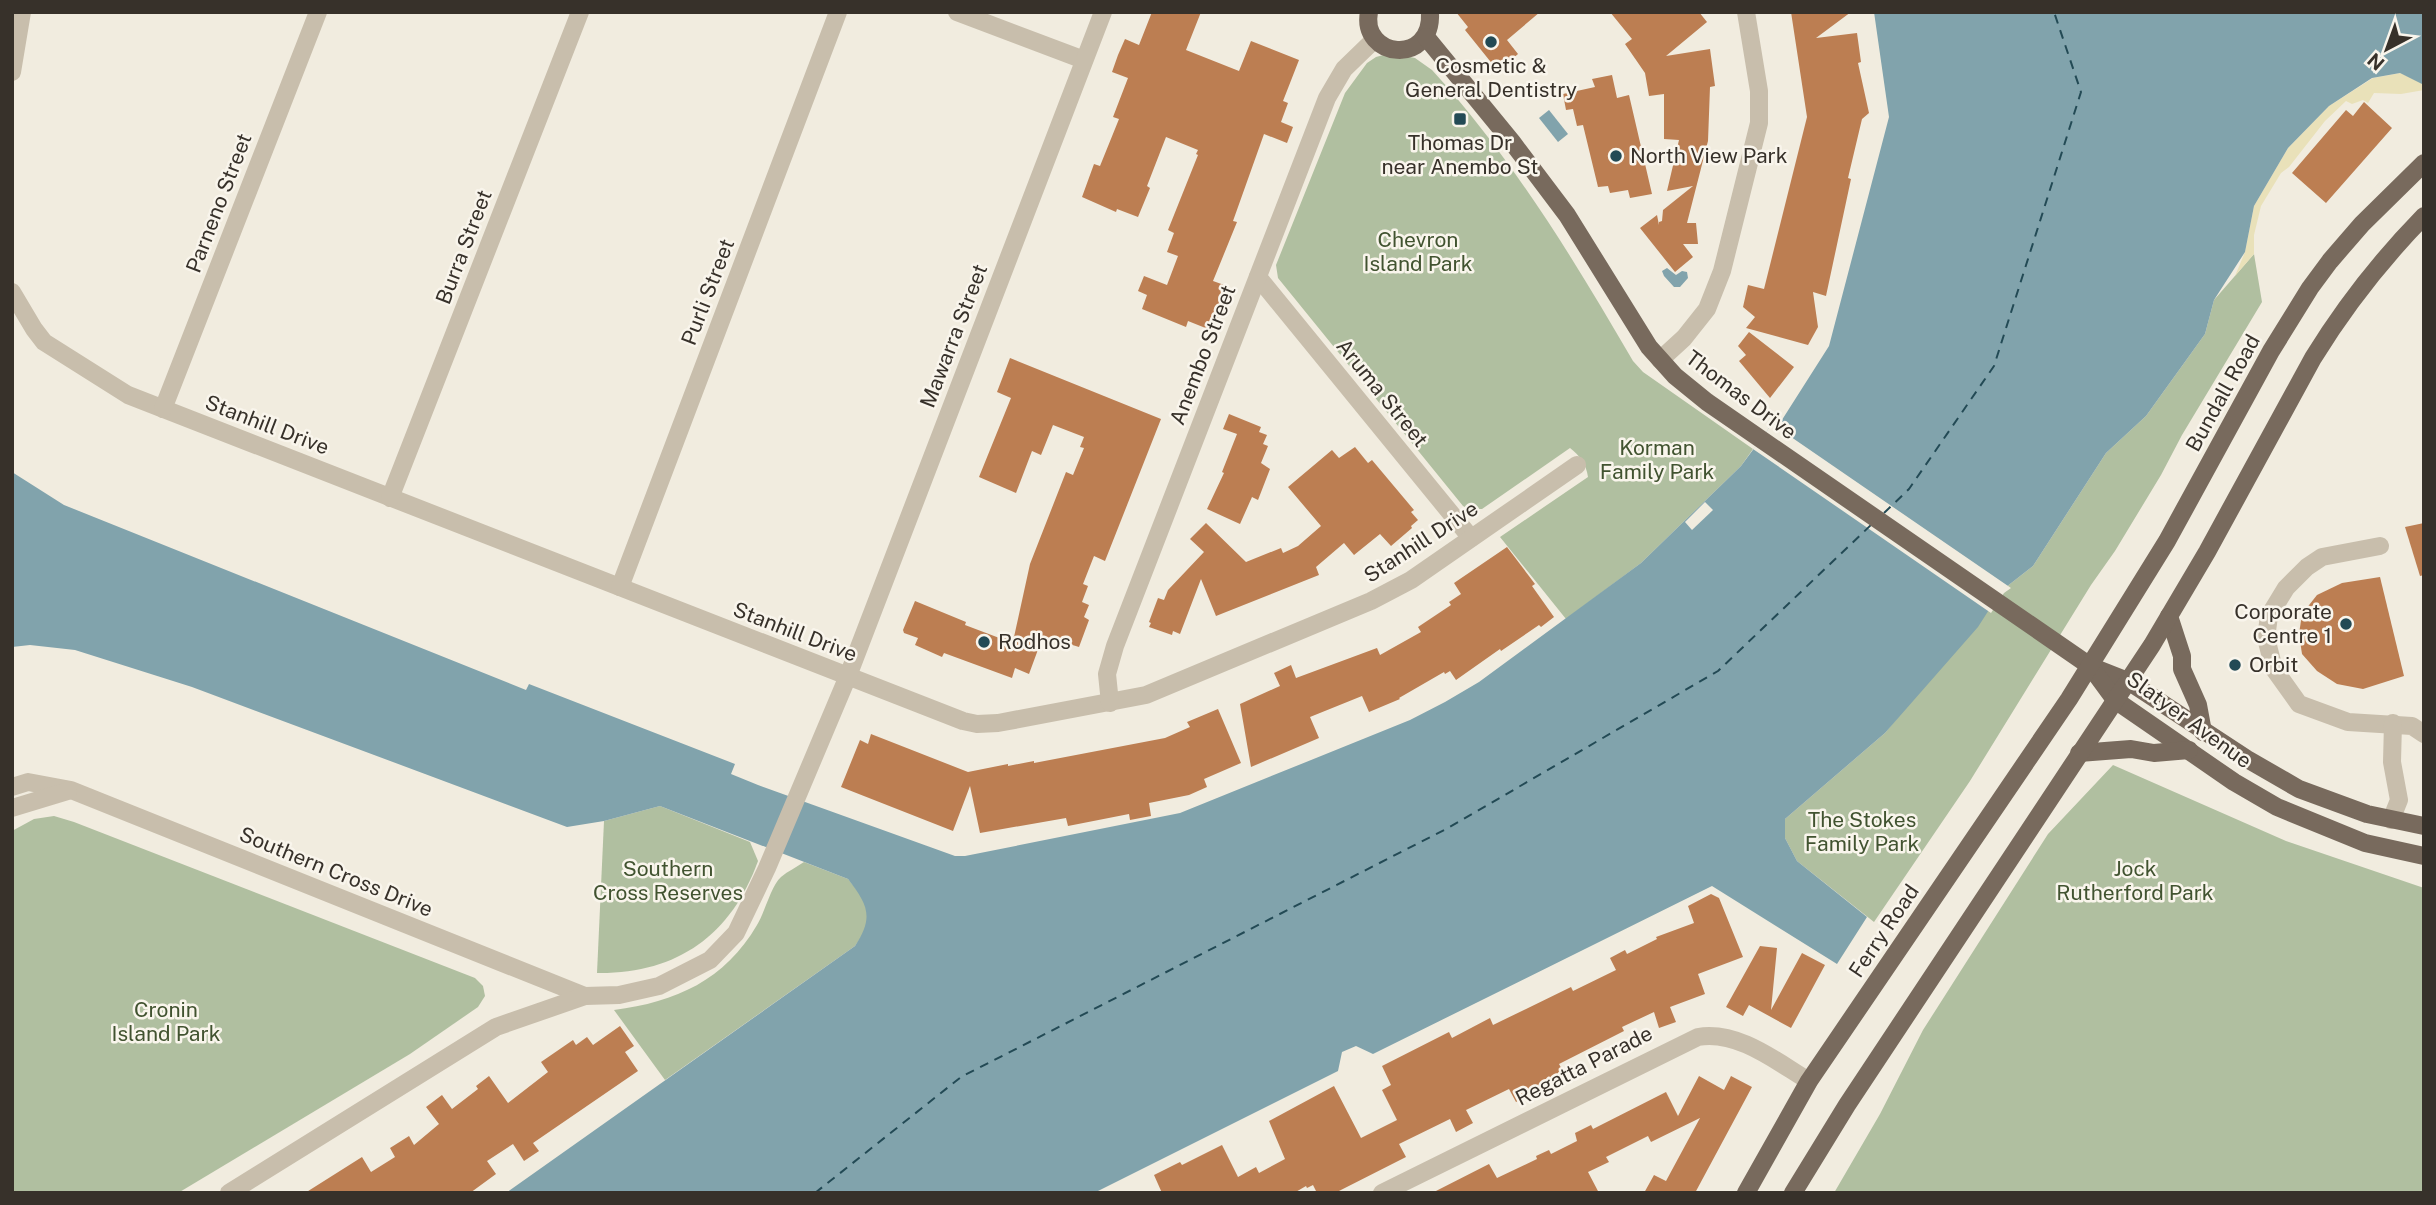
<svg xmlns="http://www.w3.org/2000/svg" width="2436" height="1205" font-family="'Public Sans',sans-serif">
	<rect width="100%" height="100%" fill="#f1ecdf"/>
	<g fill="#b0bfa0">
		<path d="M1391,53L1415,58L1432,70C1513,159 1573,258 1633,361L1643,372L1753,449L1741,466L1641,563L1566,619L1500,537L1588,477C1586,464 1580,456 1570,448L1482,509H1469L1463,506L1278,278L1276,265L1280,255L1345,93L1367,63L1376,57Z"/>
		<polygon points="2254,254 2262,302 2182,435 2161,475 2115,551 2091,585 1970,781 1874,922 1797,861 1785,838 1785,819 1885,733 2001,591 2033,566 2106,453 2146,416 2205,334 2214,300"/>
		<polygon points="2113,765 2286,841 2424,888 2424,1193 1834,1193 1880,1114 1923,1030 2048,834"/>
		<path d="M660,806L750,842L758,861C731,936 676,974 597,973L604,821Z"/>
		<polygon points="54,816 74,822 475,978 483,986 485,996 478,1007 410,1054 178,1193 12,1193 12,831 34,819"/>
		<path d="M804,862L848,879L862,896L868,911L866,930L855,946L665,1080L614,1010C676,1002 725,980 757,925C765,912 771,886 781,877C788,871 797,867 804,862Z"/>
	</g>
	<polygon fill="#e9e1b9" points="2400,73 2423,83 2424,90 2401,94 2374,93 2368,103 2363,100 2352,104 2346,101 2325,121 2289,167 2281,173 2261,206 2254,235 2254,254 2235,276 2245,252 2254,206 2288,148 2329,106 2373,78"/>
	<g fill="#81a3ac">
		<path d="M1874,12H2424V85L2400,73L2372,78L2329,106L2288,148L2254,206L2245,252L2214,300L2205,334L2146,416L2106,453L2033,566L2001,591L1978,627L1885,733L1785,819V838L1797,861L1867,917L1837,964L1712,886L1373,1054L1356,1046L1342,1052L1338,1071L1094,1193H506L855,946C874,917 868,905 848,879L660,806L604,821L567,827L192,687L75,650L30,645L12,647V472L64,505L526,690L529,684L735,764L731,774L758,785L955,856H965L1180,813L1410,720L1445,702L1479,682L1641,563L1741,466L1772,424L1780,423L1829,346L1889,117Z"/>
		<polygon points="1549,110 1568,134 1558,142 1539,118"/>
		<polygon points="1667,268 1676,275 1682,271 1687,272 1688,278 1680,287 1674,287 1664,276 1662,271"/>
	</g>
	<g fill="#f1ecdf">
		<polygon points="1772,424 2011,588 2004,593 1991,613 1753,449"/>
		<polygon points="1705,502 1713,510 1692,530 1685,522"/>
	</g>
	<g fill="none" stroke-linecap="round" stroke-linejoin="round">
		<g stroke="#234a55" stroke-width="2" stroke-dasharray="9 7" stroke-linecap="butt">
			<polyline points="1884,513 1909,489 1994,366 2081,92 2054,12"/>
			<polyline points="815,1193 961,1077 1448,828 1718,671 1872,524"/>
		</g>
	</g>
	<g fill="#bc7e52">
		<polygon points="1152,12 1201,12 1186,50 1239,71 1251,41 1299,60 1283,101 1288,103 1281,122 1293,127 1287,143 1264,134 1233,221 1237,222 1213,281 1227,286 1217,311 1220,312 1213,331 1188,321 1186,327 1142,309 1147,295 1138,291 1144,276 1167,285 1178,256 1167,252 1174,233 1168,230 1198,155 1196,154 1198,150 1166,137 1147,186 1150,188 1138,217 1117,209 1116,212 1082,197 1094,164 1100,166 1119,119 1113,117 1128,78 1112,72 1118,55 1125,39 1139,45"/>
		<polygon points="1456,12 1540,12 1507,40 1518,54 1498,71 1465,30 1468,27"/>
		<polygon points="1610,12 1699,12 1707,22 1666,56 1710,49 1715,86 1710,87 1708,141 1687,223 1696,223 1698,244 1683,244 1693,257 1675,272 1640,228 1657,215 1659,225 1659,222 1662,221 1663,210 1693,186 1667,191 1679,140 1664,139 1664,94 1649,96 1645,73 1625,44 1632,39"/>
		<polygon points="1791,12 1851,12 1816,38 1857,33 1861,62 1858,63 1869,113 1862,119 1848,178 1851,179 1826,296 1813,292 1818,327 1808,345 1746,328 1755,317 1743,307 1748,285 1764,289 1807,117"/>
		<polygon points="1612,75 1617,98 1629,95 1652,194 1630,198 1628,190 1610,193 1608,186 1598,187 1583,125 1577,126 1573,109 1566,110 1563,94 1595,87 1592,79"/>
		<polygon points="2364,102 2392,128 2326,203 2292,173 2346,110 2353,116"/>
		<polygon points="1749,332 1794,367 1770,398 1739,361 1746,355 1738,346"/>
		<polygon points="1010,358 1161,419 1105,561 1094,556 1083,584 1088,586 1082,602 1089,605 1084,617 1089,620 1079,647 1043,636 1029,674 1015,668 1012,678 944,653 942,657 915,645 918,638 904,633 903,630 915,601 966,622 965,625 1002,639 1004,633 1014,637 1030,564 1066,472 1073,475 1084,448 1080,447 1084,437 1053,425 1041,455 1032,451 1016,493 979,477 1011,398 997,392"/>
		<polygon points="1229,414 1261,427 1259,432 1267,435 1263,444 1268,446 1261,463 1270,469 1258,500 1252,497 1240,524 1207,509 1224,473 1222,472 1237,434 1223,429"/>
		<polygon points="1355,447 1368,463 1372,460 1414,510 1411,512 1418,520 1411,526 1412,528 1391,546 1380,534 1354,555 1344,543 1316,567 1319,575 1216,616 1201,579 1180,634 1173,631 1172,635 1149,627 1151,623 1149,622 1158,598 1164,600 1168,590 1204,552 1190,539 1206,523 1246,562 1281,548 1283,553 1298,546 1321,526 1288,487 1332,450 1339,458"/>
		<polygon points="2424,523 2424,575 2420,576 2405,527"/>
		<polygon points="1507,547 1535,584 1532,586 1554,617 1541,627 1539,625 1501,651 1500,649 1456,680 1450,671 1445,674 1444,672 1399,698 1400,699 1369,712 1362,696 1310,717 1319,738 1251,767 1240,704 1280,686 1274,673 1291,665 1296,678 1377,648 1380,655 1421,632 1418,627 1451,605 1449,602 1461,594 1454,583"/>
		<polygon points="2380,577 2404,676 2363,689 2337,684 2317,671 2302,654 2299,634 2302,614 2317,595 2342,583"/>
		<polygon points="1218,709 1241,763 1204,779 1207,787 1189,795 1149,803 1151,816 1130,820 1129,814 1068,826 1066,818 980,833 970,786 953,831 841,787 860,740 868,744 871,734 968,772 1008,764 1008,766 1034,761 1034,763 1165,738 1190,727 1187,722"/>
		<polygon points="1711,894 1719,898 1743,957 1698,974 1705,994 1670,1007 1676,1022 1659,1028 1654,1012 1622,1027 1624,1031 1559,1064 1566,1077 1516,1102 1509,1089 1466,1110 1473,1123 1456,1132 1450,1119 1399,1144 1406,1157 1335,1193 1317,1193 1313,1185 1307,1188 1306,1186 1294,1193 1162,1193 1154,1175 1180,1162 1182,1165 1222,1145 1238,1177 1256,1167 1259,1173 1285,1159 1269,1121 1334,1086 1361,1138 1397,1120 1382,1090 1391,1085 1382,1066 1449,1032 1452,1038 1490,1018 1493,1025 1571,987 1573,991 1616,970 1610,958 1625,950 1627,954 1657,939 1656,937 1694,923 1688,906"/>
		<polygon points="1760,946 1777,948 1771,1010 1802,953 1825,965 1791,1028 1749,1005 1743,1016 1726,1007"/>
		<polygon points="620,1026 634,1046 625,1052 638,1071 533,1143 539,1151 524,1161 513,1144 487,1161 496,1174 470,1193 305,1193 362,1157 371,1172 395,1157 390,1148 409,1136 414,1145 439,1124 426,1107 442,1095 452,1109 478,1089 476,1086 489,1076 508,1103 548,1072 541,1062 573,1040 576,1045 587,1037 593,1045"/>
		<polygon points="1699,1076 1724,1090 1731,1076 1752,1087 1695,1193 1644,1193 1654,1175 1666,1181 1700,1118 1651,1142 1648,1136 1606,1157 1609,1162 1588,1172 1599,1193 1432,1193 1489,1164 1497,1178 1537,1159 1536,1156 1549,1150 1551,1154 1577,1141 1575,1133 1591,1125 1593,1129 1666,1092 1678,1116"/>
	</g>
	<g fill="none" stroke-linecap="round" stroke-linejoin="round">
		<g stroke="#c8beac" stroke-width="18">
			<polyline points="957,12 1084,60"/>
			<polyline points="12,72 22,12"/>
			<polyline points="1258,277 1471,538"/>
			<polyline points="12,292 34,329 44,342 128,395 963,721 977,724 998,723 1146,695 1371,601 1411,580 1577,465"/>
			<polyline points="1660,360 1684,338 1707,309 1722,271 1759,123 1759,91 1746,12"/>
			<polyline points="163,409 318,12"/>
			<polyline points="390,498 580,12"/>
			<polyline points="2380,546 2322,557 2307,567 2286,588 2269,616 2266,638 2274,669 2299,704 2348,722 2412,726 2424,734"/>
			<polyline points="620,587 838,12"/>
			<polyline points="1110,703 1107,674 1115,646 1327,98 1344,69 1375,39"/>
			<polyline points="12,787 28,782 71,790 585,996"/>
			<polyline points="12,808 68,791"/>
			<polyline points="2391,820 2399,800 2392,762 2393,723"/>
			<polyline points="229,1193 496,1027 585,996 619,995 659,986 710,960 736,933 767,868 848,676 1103,12"/>
			<path d="M1382,1193L1698,1037C1738,1030 1777,1062 1809,1081"/>
		</g>
		<g stroke="#786a5d" stroke-width="18">
			<path d="M1369,12C1360,58 1433,67 1430,12"/>
			<polyline points="1426,37 1512,142 1567,215 1649,347 1675,376 1707,402 2090,666 2128,681 2247,759 2299,789 2367,814 2424,826"/>
			<polyline points="2169,616 2182,656 2182,669 2198,705 2203,732"/>
			<polyline points="2090,666 2115,700 2234,782 2277,807 2365,843 2424,856"/>
			<polyline points="2079,753 2131,749 2154,753 2189,750"/>
			<polyline points="1746,1193 1809,1081 2069,699 2167,541 2271,351 2310,288 2330,261 2362,224 2424,163"/>
			<path d="M1793,1193L1847,1105L2152,645L2207,552L2313,358C2345,306 2381,260 2424,216"/>
		</g>
	</g>
	<g fill="#234a55" stroke="#f9f5ec" stroke-width="2.5">
		<circle cx="1491" cy="42" r="7"/>
		<rect x="1453" y="112" width="14" height="14" rx="3.5"/>
		<circle cx="1616" cy="156" r="7"/>
		<circle cx="2346" cy="624" r="7"/>
		<circle cx="984" cy="642" r="7"/>
		<circle cx="2235" cy="665" r="7"/>
	</g>
	<g text-anchor="middle" stroke-width="5" stroke-linejoin="round" paint-order="stroke">
		<g font-size="21" fill="#37312a" stroke="#f9f5ec" text-anchor="start">
			<text x="1491" y="73" text-anchor="middle">Cosmetic &amp;<tspan x="1491" dy="24">General Dentistry</tspan></text>
			<text x="1460" y="150" text-anchor="middle">Thomas Dr<tspan x="1460" dy="24">near Anembo St</tspan></text>
			<text x="1630" y="163">North View Park</text>
			<text x="2332" y="619" text-anchor="end">Corporate<tspan x="2332" dy="24">Centre 1</tspan></text>
			<text x="998" y="649">Rodhos</text>
			<text x="2249" y="672">Orbit</text>
		</g>
		<g font-size="21" fill="#37312a" stroke="#f9f5ec">
			<text transform="translate(219 203) rotate(-69)" y="7">Parneno Street</text>
			<text transform="translate(464 247) rotate(-69)" y="7">Burra Street</text>
			<text transform="translate(708 292) rotate(-69)" y="7">Purli Street</text>
			<text transform="translate(954 336) rotate(-69)" y="7">Mawarra Street</text>
			<text transform="translate(1203 355) rotate(-69)" y="7">Anembo Street</text>
			<text transform="translate(1382 393) rotate(51)" y="7">Aruma Street</text>
			<text transform="translate(2223 393) rotate(-61)" y="7">Bundall Road</text>
			<text transform="translate(1741 395) rotate(37)" y="7">Thomas Drive</text>
			<text transform="translate(267 425) rotate(21)" y="7">Stanhill Drive</text>
			<text transform="translate(1421 542) rotate(-33)" y="7">Stanhill Drive</text>
			<text transform="translate(795 632) rotate(21)" y="7">Stanhill Drive</text>
			<text transform="translate(2189 720) rotate(36)" y="7">Slatyer Avenue</text>
			<text transform="translate(336 872) rotate(22)" y="7">Southern Cross Drive</text>
			<text transform="translate(1884 931) rotate(-56)" y="7">Ferry Road</text>
			<text transform="translate(1584 1066) rotate(-27)" y="7">Regatta Parade</text>
		</g>
		<g font-size="21" fill="#415330" stroke="#f9f5ec">
			<text x="1418" y="247">Chevron<tspan x="1418" dy="24">Island Park</tspan></text>
			<text x="1657" y="455">Korman<tspan x="1657" dy="24">Family Park</tspan></text>
			<text x="1862" y="827">The Stokes<tspan x="1862" dy="24">Family Park</tspan></text>
			<text x="668" y="876">Southern<tspan x="668" dy="24">Cross Reserves</tspan></text>
			<text x="2135" y="876">Jock<tspan x="2135" dy="24">Rutherford Park</tspan></text>
			<text x="166" y="1017">Cronin<tspan x="166" dy="24">Island Park</tspan></text>
		</g>
	</g>
	<rect width="2436" height="1205" fill="none" stroke="#37312a" stroke-width="28"/>
	<g transform="translate(2387 49) rotate(221)" stroke="#f9f5ec" stroke-width="5" paint-order="stroke">
	<path d="M0-5L12 26L0 18L-12 26Z" fill="#37312a"/>
	<text y="-10" font-size="19" font-weight="bold" text-anchor="middle" fill="#37312a">N</text>
	</g>
</svg>
